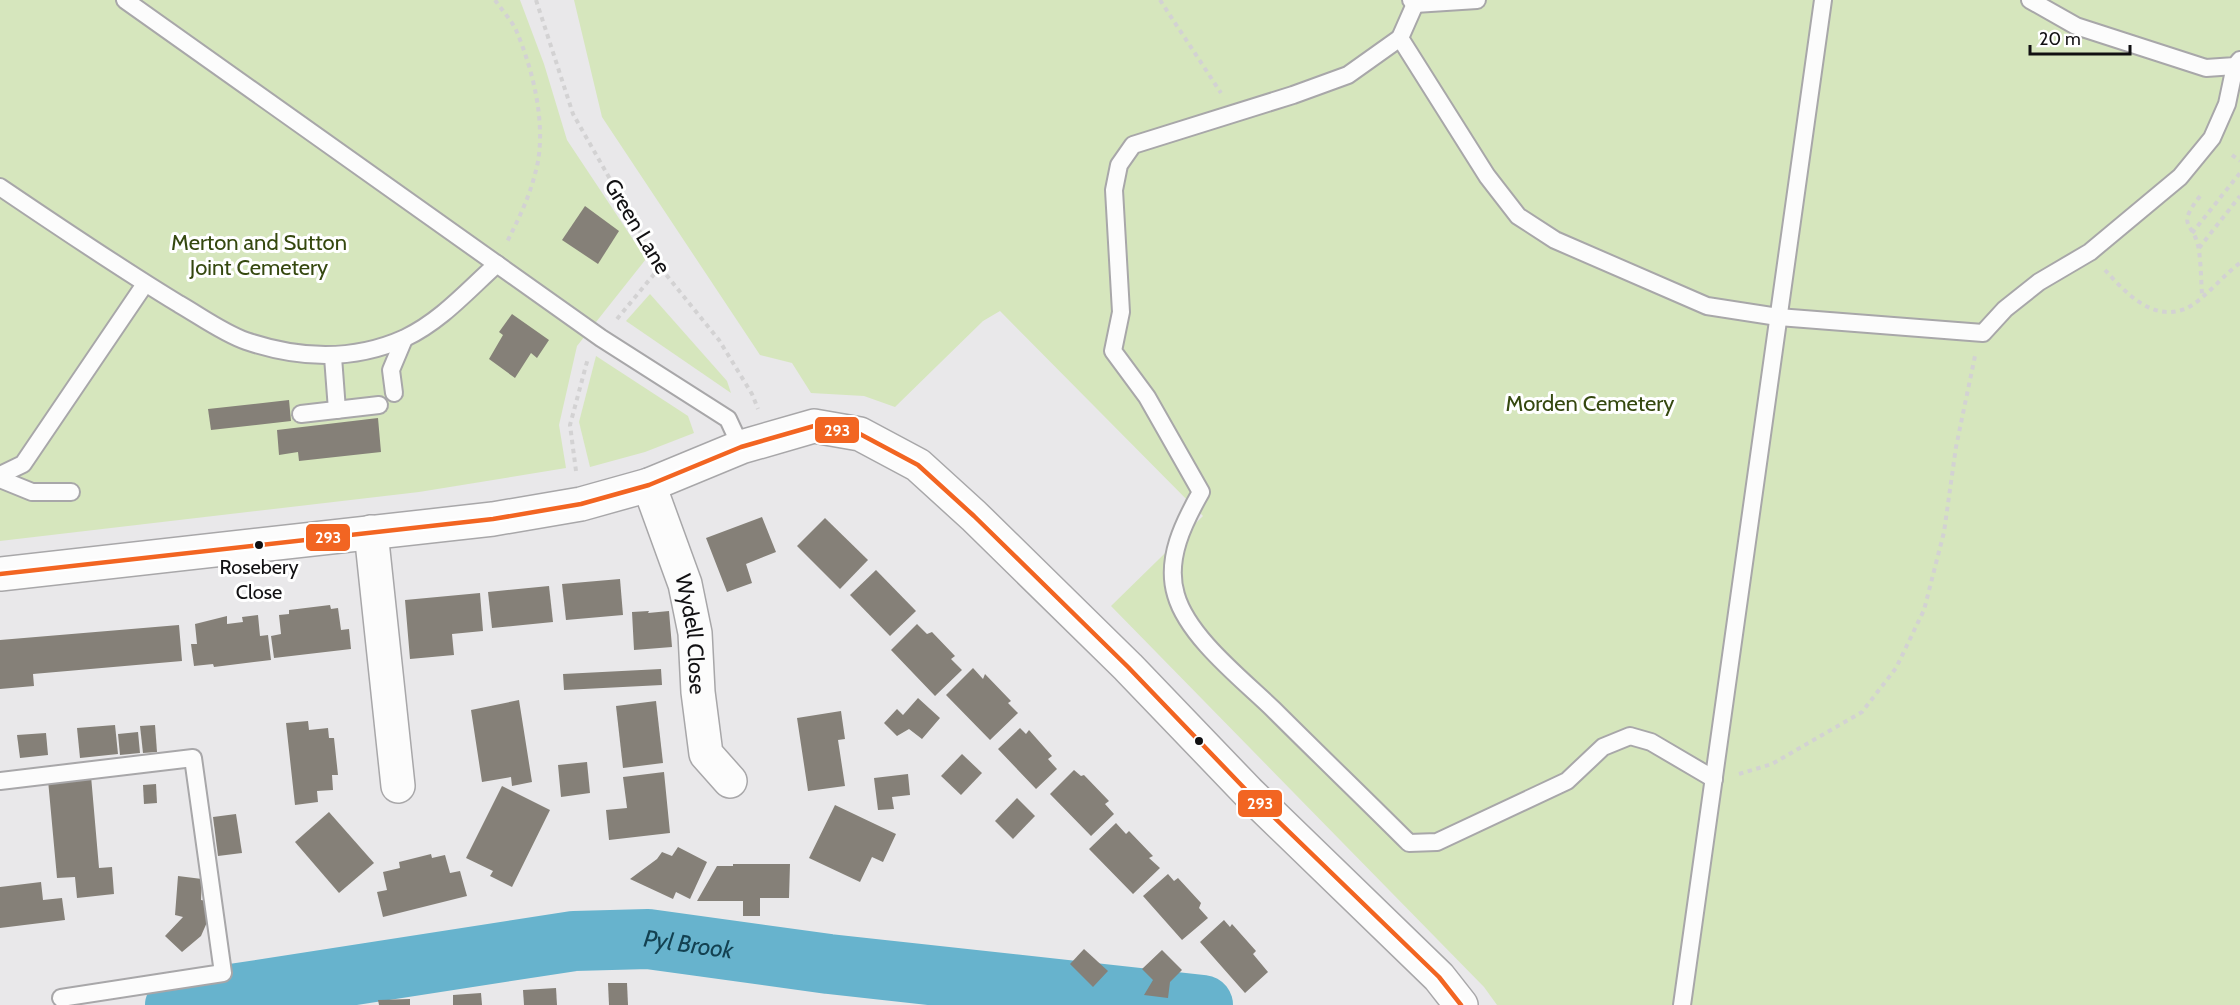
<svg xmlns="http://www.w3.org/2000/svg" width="2240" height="1005" font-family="Cabin,sans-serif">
	<rect width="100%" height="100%" fill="#e9e8ea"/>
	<g fill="#d6e6bd">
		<polygon points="0,0 520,0 544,64 567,140 646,259 577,346 559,425 566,468 419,492 0,541"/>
		<polygon points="574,0 2240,0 2240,1005 1497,1005 1484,987 1111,606 1203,516 1000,311 983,321 895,407 864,396 811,393 792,363 760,355 602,117"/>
		<polygon points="650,294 727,381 731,393 626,321"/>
		<polygon points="596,356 688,416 694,433 645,452 590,467 579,422"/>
	</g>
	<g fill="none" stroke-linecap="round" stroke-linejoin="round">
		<path stroke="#67b3cd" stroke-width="60" id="s1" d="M175,1005L232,994L574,941L648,939L829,964L1203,1005"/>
	</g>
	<g fill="#858078">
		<polygon points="585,206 619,231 598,264 562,240"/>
		<polygon points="512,314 549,340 537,358 531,353 515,378 489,359 503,335 499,332"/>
		<polygon points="289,400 291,421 211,430 208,409"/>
		<polygon points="378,418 381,452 299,461 298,452 279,455 277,430"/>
		<polygon points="762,517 776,552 746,564 752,583 727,592 706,538"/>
		<polygon points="825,518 868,560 840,589 797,546"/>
		<polygon points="876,570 916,611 890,636 850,595"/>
		<polygon points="620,579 623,615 566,620 562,584"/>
		<polygon points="549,586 553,622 492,628 488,592"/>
		<polygon points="480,593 483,631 452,634 454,655 410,659 405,600"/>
		<polygon points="330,605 331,609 338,608 341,630 349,629 351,649 274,658 271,636 281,634 279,615 289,614 289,610"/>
		<polygon points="649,611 648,613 669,611 672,647 634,650 632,612"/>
		<polygon points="258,615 260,636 268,635 271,660 214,667 213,664 194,666 191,644 197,644 195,624 227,616 227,624 243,622 242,617"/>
		<polygon points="917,624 927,634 932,632 955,656 951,659 962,670 935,696 891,650"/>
		<polygon points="179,625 182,661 33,674 34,686 0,689 0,640"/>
		<polygon points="973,668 983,679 985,674 1011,701 1008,703 1018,713 990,740 946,695"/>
		<polygon points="661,669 662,685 564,690 563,674"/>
		<polygon points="918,698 940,718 922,739 909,729 897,736 884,723 897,709 903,715"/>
		<polygon points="519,700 532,782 512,786 511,777 482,782 471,710"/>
		<polygon points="656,701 663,763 623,768 616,706"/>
		<polygon points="841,711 845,739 838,740 845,786 808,791 797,718"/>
		<polygon points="308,721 309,730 328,728 329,738 334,738 338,775 332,775 333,790 317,791 318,802 295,805 286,723"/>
		<polygon points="115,725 118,754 80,758 77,728"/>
		<polygon points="155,725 157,752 143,753 140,726"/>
		<polygon points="1020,728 1026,734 1029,730 1052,756 1048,759 1057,769 1036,789 998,749"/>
		<polygon points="138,732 140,753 120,755 118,734"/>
		<polygon points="46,733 48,755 20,758 17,735"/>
		<polygon points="962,754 982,773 961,795 941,776"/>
		<polygon points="587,762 590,793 561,797 558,765"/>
		<polygon points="1074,770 1081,776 1084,775 1109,801 1105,804 1114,814 1091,836 1050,794"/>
		<polygon points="664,772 670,833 609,840 606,810 627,808 623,777"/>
		<polygon points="908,774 910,795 892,797 894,809 878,810 874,778"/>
		<polygon points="91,776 99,868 112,867 114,894 77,898 75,877 57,878 48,780"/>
		<polygon points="156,784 157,803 144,804 143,785"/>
		<polygon points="502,786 550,810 512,887 490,876 493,871 466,858"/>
		<polygon points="1017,798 1035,816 1013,839 995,821"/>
		<polygon points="835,805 896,834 883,862 872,857 860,882 809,858"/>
		<polygon points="329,812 374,863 339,893 295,842"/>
		<polygon points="236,814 242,853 218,856 213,817"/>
		<polygon points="1116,823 1126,834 1129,831 1153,856 1149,858 1160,868 1133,894 1089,849"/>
		<polygon points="678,847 707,862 690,899 676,892 673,899 630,879 657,859 662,852 672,856"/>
		<polygon points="431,854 432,858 445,855 450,873 460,871 467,896 383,917 377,892 387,890 383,872 400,868 399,862"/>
		<polygon points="733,864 790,864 789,898 760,898 760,916 743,916 743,901 697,901 717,866 733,866"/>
		<polygon points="1168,874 1174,881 1178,878 1201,903 1199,908 1208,918 1182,940 1143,896"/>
		<polygon points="178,876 202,879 201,900 207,901 208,920 201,936 182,952 165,936 183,917 175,915"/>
		<polygon points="41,882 43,900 62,898 65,920 0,928 0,887"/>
		<polygon points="1224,920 1230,927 1232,924 1256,951 1253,954 1268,972 1245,993 1200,942"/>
		<polygon points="1084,949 1108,971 1093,987 1070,964"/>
		<polygon points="1162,950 1182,970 1170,982 1168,998 1144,995 1153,980 1142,969"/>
		<polygon points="608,983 627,983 628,1005 609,1005"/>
		<polygon points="556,988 557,1005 524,1005 523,990"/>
		<polygon points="481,993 482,1005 453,1005 453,995"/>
		<polygon points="410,999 410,1005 379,1005 378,1000"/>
	</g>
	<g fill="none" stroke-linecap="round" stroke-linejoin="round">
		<defs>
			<g id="service">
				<polyline points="125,0 601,338 728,419 741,447"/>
				<polyline points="1411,0 1415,4 1477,0"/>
				<polyline points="2030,0 2076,26 2206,68 2235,66 2240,60"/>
				<polyline points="1415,4 1400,38 1487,176 1518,216 1555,240 1707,306 1778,317 1983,333 2005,309 2039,282 2090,252 2180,177 2212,138 2227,104 2235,66"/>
				<path d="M1400,38L1348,75L1293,95L1133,145L1119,165L1114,190L1121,312L1113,351L1147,397L1201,492C1184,522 1165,559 1176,595C1188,637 1242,679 1273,709C1318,754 1364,798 1409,843L1437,842L1567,781L1603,747L1630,736L1651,742L1714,779"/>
				<path d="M0,187C59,227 118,267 179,304C200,316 223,333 246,341C299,359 354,361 405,338C441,321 468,290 497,264"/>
				<polyline points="333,357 337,410"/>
				<polyline points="394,393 391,370 404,339"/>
				<polyline points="301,414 379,405"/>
				<polyline points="0,475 23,464 145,284"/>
				<polyline points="0,479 32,492 71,492"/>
				<polyline points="0,781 193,758 223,973 61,998"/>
				<polyline points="1682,1005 1823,0"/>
			</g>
			<g id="minor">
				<path id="s2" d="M649,485L685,584L695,633L698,692L706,754L730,781"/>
				<polyline points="371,532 398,786"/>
			</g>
			<polyline id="tertiary" points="0,574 493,519 581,504 649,485 741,447 814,426 860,434 918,465 974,516 1128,667 1248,792 1439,977 1461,1005"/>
		</defs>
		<use href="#service" stroke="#a8a7a9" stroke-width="20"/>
		<use href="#minor" stroke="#a8a7a9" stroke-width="36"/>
		<use href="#tertiary" stroke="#a8a7a9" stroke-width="36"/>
		<g stroke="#d3d2d3" stroke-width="4" stroke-dasharray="4.5 4.5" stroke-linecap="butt">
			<path d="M495,0C502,10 511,20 516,30C534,72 548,130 535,174C529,198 518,220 507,242"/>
			<polyline points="536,0 573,114 660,267 719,340 752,394 758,409"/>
			<polyline points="1160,0 1221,93"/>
			<polyline points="2232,155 2240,161"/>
			<path d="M2200,196C2174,230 2195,220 2199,251C2201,265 2201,280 2202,294"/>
			<polyline points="2192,233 2240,173"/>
			<polyline points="2199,248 2240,196"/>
			<path d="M2105,270C2126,293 2153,323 2187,308C2205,299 2223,275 2240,263"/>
			<polyline points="617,319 660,267"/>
			<polyline points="576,471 570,425 588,358"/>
			<polyline points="1739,774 1772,764 1862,712 1896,668 1924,610 1944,532 1956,447 1975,356"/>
		</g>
		<use href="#service" stroke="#fcfcfc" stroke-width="16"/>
		<use href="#minor" stroke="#fcfcfc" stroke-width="33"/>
		<use href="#tertiary" stroke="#fcfcfc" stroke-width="33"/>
		<defs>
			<polyline id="bus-1" points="0,574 493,519 581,504 649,485 741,447 814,426 860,434 918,465 974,516 1128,667 1248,792 1439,977 1461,1005"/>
		</defs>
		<use href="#bus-1" stroke="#fff" stroke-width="9"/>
		<use href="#bus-1" stroke="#f26522" stroke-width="4.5"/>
	</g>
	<g fill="#111012" stroke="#fff" stroke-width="2">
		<circle cx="259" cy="545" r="5"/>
		<circle cx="1199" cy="741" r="5"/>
	</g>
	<g text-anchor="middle" stroke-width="6" stroke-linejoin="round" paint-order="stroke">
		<g font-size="20" fill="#111012" stroke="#fff">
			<text x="259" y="574">Rosebery<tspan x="259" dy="25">Close</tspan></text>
		</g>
		<g font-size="22" fill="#111012" stroke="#fff">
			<text transform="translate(638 226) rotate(59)" y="8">Green Lane</text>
			<text dy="8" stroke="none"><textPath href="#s2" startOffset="156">Wydell Close</textPath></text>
		</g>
		<g font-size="22" fill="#35480f" stroke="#fff">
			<text x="259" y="250">Merton and Sutton<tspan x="259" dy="25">Joint Cemetery</tspan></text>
			<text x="1590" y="411">Morden Cemetery</text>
		</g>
		<g font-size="24" font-style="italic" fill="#134151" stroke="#fff">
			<text dy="8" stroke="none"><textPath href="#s1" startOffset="519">Pyl Brook</textPath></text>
		</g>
	</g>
	<g stroke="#fff" stroke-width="2">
		<rect x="814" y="416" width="46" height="28" rx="6" fill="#f26522"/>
		<rect x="305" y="523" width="46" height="29" rx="6" fill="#f26522"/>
		<rect x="1237" y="789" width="46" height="29" rx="6" fill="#f26522"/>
	</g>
	<g font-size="16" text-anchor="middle" font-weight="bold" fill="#fff">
		<text x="837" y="436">293</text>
		<text x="328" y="543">293</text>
		<text x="1260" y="809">293</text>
	</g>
	<path d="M2030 45v9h100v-9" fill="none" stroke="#111012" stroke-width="3"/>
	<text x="2039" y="45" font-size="18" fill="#111012" stroke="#ffffff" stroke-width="4.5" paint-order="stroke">20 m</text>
</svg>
